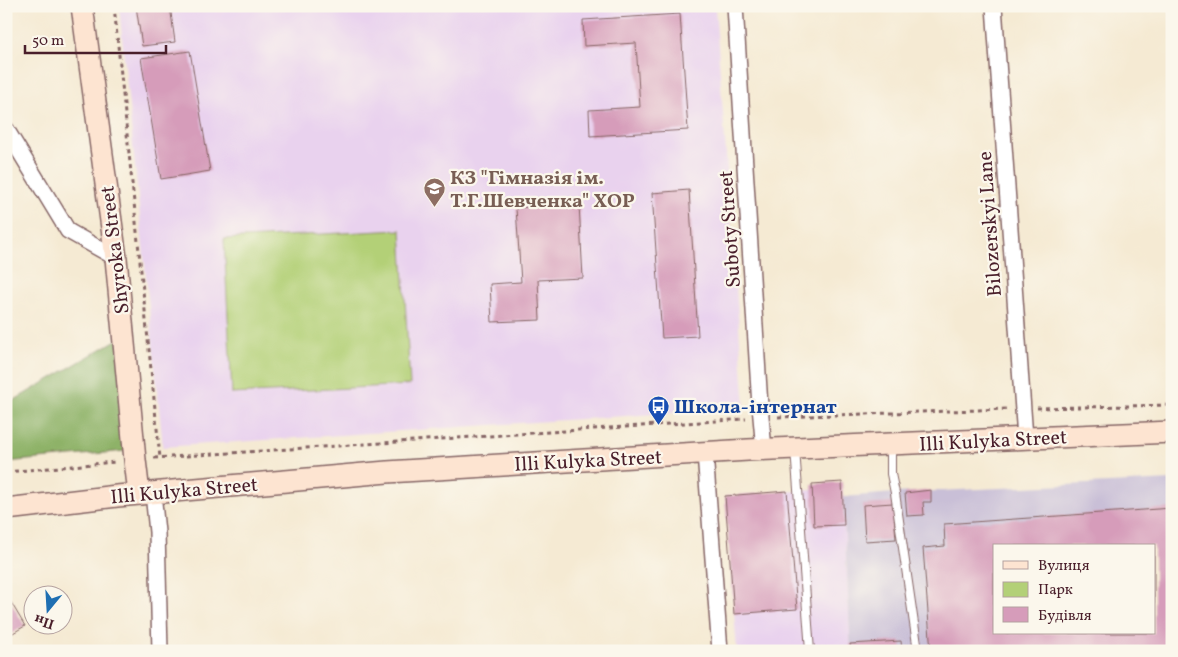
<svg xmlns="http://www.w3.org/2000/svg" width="1178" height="657" font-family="Vollkorn,serif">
	<rect width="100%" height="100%" fill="#fbf7ec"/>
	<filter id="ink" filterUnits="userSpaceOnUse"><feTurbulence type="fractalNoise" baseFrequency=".02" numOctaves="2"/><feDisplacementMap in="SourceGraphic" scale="10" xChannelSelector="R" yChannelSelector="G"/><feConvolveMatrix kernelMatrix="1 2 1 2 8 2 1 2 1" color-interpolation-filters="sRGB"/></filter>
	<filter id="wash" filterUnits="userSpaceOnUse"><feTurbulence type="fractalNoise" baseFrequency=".0096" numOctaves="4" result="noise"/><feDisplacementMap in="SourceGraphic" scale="20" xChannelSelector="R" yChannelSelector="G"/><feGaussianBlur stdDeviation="1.12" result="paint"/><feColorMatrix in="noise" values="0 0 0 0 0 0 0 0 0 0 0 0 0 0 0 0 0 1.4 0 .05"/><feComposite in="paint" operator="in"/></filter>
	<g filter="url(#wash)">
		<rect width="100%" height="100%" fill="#f5ead3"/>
		<g fill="#e9d2ee">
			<polygon points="119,6 715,6 745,408 163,447"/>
			<polygon points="842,482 851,651 737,651 725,496 812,490 812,484"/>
		</g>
		<path fill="#c9bfd7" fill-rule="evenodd" d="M1172,480V651H851L843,497L895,493ZM994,546H1154V633H994Z"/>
		<polygon fill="#b3d077" stroke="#7e7851" points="401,230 410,385 232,394 224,239"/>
		<polygon fill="#8eb268" stroke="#6c684a" points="118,339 126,451 6,462 6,405"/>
		<g id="blocks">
			<g fill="#d69cba" fill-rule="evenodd">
				<polygon points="136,6 170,6 175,42 142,46"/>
				<polygon points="680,14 688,130 590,136 589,110 640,107 636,43 584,46 583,20"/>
				<polygon points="190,51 210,171 161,179 141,58"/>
				<polygon points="689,190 698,336 662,338 652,193"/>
				<polygon points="579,204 583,278 538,280 540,320 492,322 490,284 521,282 516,208"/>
				<polygon points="842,482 844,525 814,526 812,484"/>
				<polygon points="931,490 931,502 923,502 924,515 907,516 905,493"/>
				<polygon points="787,491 797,609 734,614 725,496"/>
				<polygon points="893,503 896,539 865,541 863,505"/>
				<path d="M1172,508V651H931L923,548L945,546L944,524ZM994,546H1154V633H994Z"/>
				<polygon points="9,599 25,626 6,637 6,600"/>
				<polygon points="901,641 902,651 851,651 850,644"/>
			</g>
		</g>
	</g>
	<g filter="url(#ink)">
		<use href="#blocks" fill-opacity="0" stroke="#866666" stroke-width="1"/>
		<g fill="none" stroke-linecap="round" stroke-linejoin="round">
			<defs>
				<g id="lane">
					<polyline points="891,445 891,474 895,493 918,651"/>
					<polyline points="795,449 810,651"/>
				</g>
				<g id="street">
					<polyline points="735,6 760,406 764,450"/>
					<polyline points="994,6 1025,438"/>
					<polyline points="6,129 68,231 116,258"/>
					<polyline points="705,453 720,651"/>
					<polyline points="153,493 157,532 160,651"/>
				</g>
				<g id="secondary">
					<polyline points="82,6 116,258 135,460 139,494"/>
					<polyline points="6,509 117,496 387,472 748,450 1172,432"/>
				</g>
			</defs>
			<use href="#lane" stroke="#866666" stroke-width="10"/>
			<use href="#street" stroke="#866666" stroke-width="18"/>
			<use href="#secondary" stroke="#866666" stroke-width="24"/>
			<g stroke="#866666" stroke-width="3" stroke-dasharray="4 4" stroke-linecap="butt">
				<polyline points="114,6 160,458"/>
				<polyline points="1037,408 1172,405"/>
				<polyline points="778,417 1006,409"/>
				<polyline points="154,458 746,419"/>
				<polyline points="6,472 115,462"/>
			</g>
			<use href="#lane" stroke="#fff" stroke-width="8"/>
			<use href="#street" stroke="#fff" stroke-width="15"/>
			<use href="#secondary" stroke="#fde4d1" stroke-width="21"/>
		</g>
	</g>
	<defs>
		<symbol id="school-pin" viewBox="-11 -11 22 30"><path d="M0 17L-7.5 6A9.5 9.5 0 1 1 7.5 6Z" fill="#8d6e63" stroke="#fbf7ec"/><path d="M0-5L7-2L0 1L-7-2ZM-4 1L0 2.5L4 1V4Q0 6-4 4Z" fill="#fff"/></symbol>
		<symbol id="bus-pin" viewBox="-11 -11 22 30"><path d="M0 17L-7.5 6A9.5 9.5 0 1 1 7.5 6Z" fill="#1a4fb4" stroke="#fbf7ec"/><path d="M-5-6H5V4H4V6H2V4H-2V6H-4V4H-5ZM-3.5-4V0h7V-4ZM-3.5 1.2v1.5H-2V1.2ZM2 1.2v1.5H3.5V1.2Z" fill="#fff"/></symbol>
	</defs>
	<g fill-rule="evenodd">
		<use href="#school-pin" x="422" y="176" width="25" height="34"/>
		<use href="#bus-pin" x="646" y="394" width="25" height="34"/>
	</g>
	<g text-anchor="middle" stroke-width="4.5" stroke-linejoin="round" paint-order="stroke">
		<g font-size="20" font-weight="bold" fill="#785e54" stroke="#fbf7ec" text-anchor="start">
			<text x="450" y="184">КЗ "Гімназія ім.<tspan x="450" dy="23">Т.Г.Шевченка" ХОР</tspan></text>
		</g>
		<g font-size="20" fill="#4a1f2b" stroke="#fbf7ec">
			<text transform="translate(989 224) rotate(-94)" y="7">Bilozerskyi Lane</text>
			<text transform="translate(729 229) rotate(-94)" y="7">Suboty Street</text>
			<text transform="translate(114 250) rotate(-97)" y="7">Shyroka Street</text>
			<text transform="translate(993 440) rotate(-3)" y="7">Illi Kulyka Street</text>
			<text transform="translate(588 460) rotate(-3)" y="7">Illi Kulyka Street</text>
			<text transform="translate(184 490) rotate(-5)" y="7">Illi Kulyka Street</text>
		</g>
		<g font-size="20" font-weight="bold" fill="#164399" stroke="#fbf7ec" text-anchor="start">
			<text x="674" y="413">Школа-інтернат</text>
		</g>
	</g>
	<rect width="1178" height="657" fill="none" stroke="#fbf7ec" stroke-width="25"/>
	<rect x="993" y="544" width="162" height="90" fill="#fbf7ec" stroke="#b4a19f"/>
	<rect x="1003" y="561" width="25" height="8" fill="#fde4d1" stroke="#b4a19f"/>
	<text x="1038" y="570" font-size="15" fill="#4a1f2b">Вулиця</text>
	<rect x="1003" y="582" width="25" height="15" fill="#b3d077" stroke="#b4a19f"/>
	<text x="1038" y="594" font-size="15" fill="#4a1f2b">Парк</text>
	<rect x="1003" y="607" width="25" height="15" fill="#d69cba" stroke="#b4a19f"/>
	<text x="1038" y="620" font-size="15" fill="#4a1f2b">Будівля</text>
	<g transform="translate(48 610) rotate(198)"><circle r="24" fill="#fbf7ec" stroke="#b4a19f"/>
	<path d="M0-4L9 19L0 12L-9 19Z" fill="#1f6fb2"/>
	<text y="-8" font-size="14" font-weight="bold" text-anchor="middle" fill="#4a1f2b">Пн</text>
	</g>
	<path d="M25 45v8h141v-8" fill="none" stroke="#4a1f2b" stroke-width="2.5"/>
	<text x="32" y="45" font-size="15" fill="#4a1f2b" stroke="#fbf7ec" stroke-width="4" paint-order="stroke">50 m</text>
</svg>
